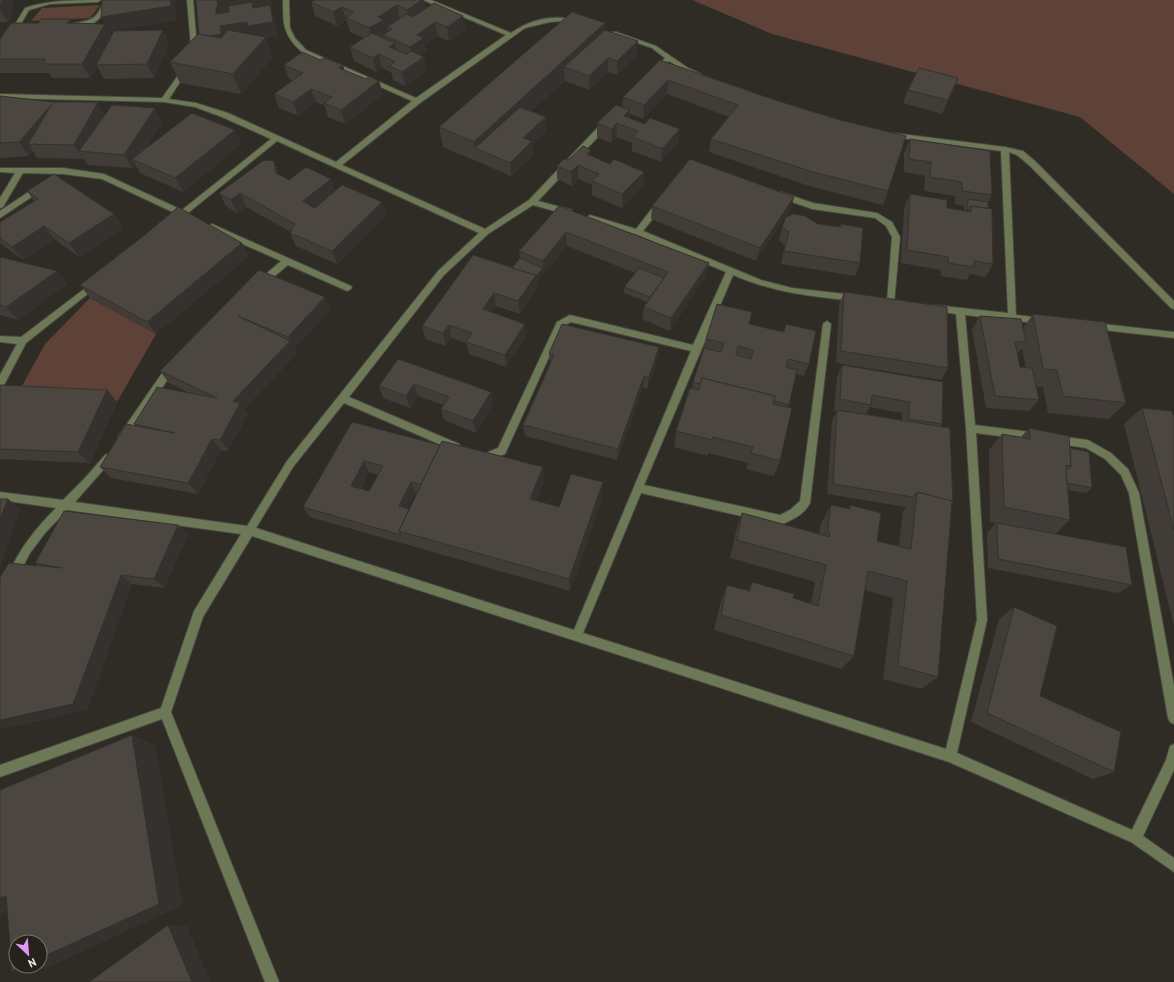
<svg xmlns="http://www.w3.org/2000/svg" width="1174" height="982" font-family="'PT Sans',sans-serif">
	<rect width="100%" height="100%" fill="#2e2c25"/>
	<g fill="#5e4137">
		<polygon points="692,0 1174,0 1174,194 1080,117 772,34"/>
		<polygon points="100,5 90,18 31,21 42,8"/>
		<polygon points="90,298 156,334 117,402 16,397 45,344"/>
	</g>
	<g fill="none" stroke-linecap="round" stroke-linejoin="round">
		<defs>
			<g id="minor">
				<path d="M101,0L98,2L50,4L29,10L3,55L0,57V49L25,8C48,0 76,0 101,0Z"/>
				<path d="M104,0H110C104,19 91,30 70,26V24C90,20 96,22 104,0Z"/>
				<polygon points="187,0 193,0 197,47 196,52 193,54 190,52 191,47"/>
				<path d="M283,0H289L290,28L295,38L306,50L416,98L506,35L423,0H431L511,33C532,18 556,14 580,21V23L578,24L564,21L550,22L525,28L420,103L342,165L485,229L529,200L603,122H609L610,124L538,201L572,210V214L569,215L533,205L488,234L444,275L349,397L459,444L461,447L459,450H453L344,403L293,467L256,528L574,630L691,351L571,322L563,326L505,454L486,461L480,459L478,456L480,453H486L498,448L556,324L557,322L570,315L693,345L726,272L635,234L587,220L586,218L590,215L636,229L657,202H663V206L643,231L761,280L792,288L854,295L858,298L854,301C809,296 775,293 733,275L644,485L780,515L790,510L800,501L823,324L827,321L831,324L810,503C804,515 792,520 780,525L641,493L583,633L946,749L977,620L966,428L956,314L934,311L930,308L934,305L1008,313L1001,151L893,137L889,135L893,133L1005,147L1023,151L1036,162L1174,301V309L1171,308L1030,166L1017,155L1009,152L1016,315L1043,318L1047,321L1043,324L965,315L975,425L1037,433L1040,434L1042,437L1040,440L1037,441L976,433L987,620L957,753L1132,830L1166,760L1170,746L1174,744V770L1143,836L1174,858V872L1131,842L949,762L252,536L203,617L171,712L279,982H265L162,719L0,777V765L161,708L194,611L241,534L67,510L45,533L30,553L17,578L13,580L9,578L8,575C19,549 36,528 56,508L0,500V492L63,500L85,478L105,455L108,454L111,455L113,458L111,461L75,502L247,526L287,461L438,271L479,233L277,141L188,213L191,216L190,218L183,217L176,222L172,219L177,214L102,179L63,174L23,173L3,207L0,208V198L15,173L0,172V168H63L104,174L182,210L271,139L222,117L195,107L164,102L0,98V94L162,98L184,67L186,66L189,68L169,99L196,103L228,113L336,162L412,101L302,52C283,35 283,25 283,0Z"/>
				<path d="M612,32H616L656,46L688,68L701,74C693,80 677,66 669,61L659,71H655V69L665,58L652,48L612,34Z"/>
				<polygon points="39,185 43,188 42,190 0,218 0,211"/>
				<polygon points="781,192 813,203 877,213 892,222 900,237 894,304 891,305 887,302 892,237 886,226 875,218 812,209 778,197 778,193"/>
				<polygon points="212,224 351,286 352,288 348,291 345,290 288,265 264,285 258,285 257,283 258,281 281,261 209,229 209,225"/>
				<polygon points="96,280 100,283 99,285 26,343 3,387 0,388 0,375 17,344 0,342 0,336 21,337"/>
				<polygon points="1094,323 1174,332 1174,338 1094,329 1090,326"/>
				<polygon points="172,362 175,363 177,366 175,369 126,440 120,440 118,437 120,434 169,363"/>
				<polygon points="1056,436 1088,440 1111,453 1128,469 1139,493 1174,686 1174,724 1170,722 1168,718 1129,493 1121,475 1105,459 1086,448 1053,443 1051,440 1053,437"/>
			</g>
		</defs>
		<use href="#minor" stroke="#494741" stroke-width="2"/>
		<use href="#minor" fill="#6d7956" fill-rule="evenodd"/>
	</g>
	<g fill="#413c38" fill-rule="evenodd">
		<polygon points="0,0 12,0 14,3 8,22 0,22"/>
		<polygon points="196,0 273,10 271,11 274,19 278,36 266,38 273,57 241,94 180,83 170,62 199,34"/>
		<path d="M424,0L425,9L463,16L465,30L449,41L438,36L425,44L427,52L421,55L424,57L426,71L405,86L393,80L391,72L382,68L376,72L354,61L350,47L364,38L350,32L347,21L346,20L337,26L315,16L311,2ZM387,27L388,32H386L385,28Z"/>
		<polygon points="101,17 177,20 109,31 111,35 163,30 169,44 154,78 104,79 97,66 90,78 52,78 49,73 0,73 0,39 39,23 70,19 72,24 105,24"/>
		<polygon points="605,23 605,30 637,55 617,75 608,72 589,90 565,81 531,111 546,117 546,131 532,145 533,155 511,176 443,147 439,127"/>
		<polygon points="320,60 343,65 344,70 366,79 379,81 383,95 345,124 328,117 325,106 316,102 298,116 279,108 274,94 292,80 289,79 284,65"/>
		<polygon points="660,60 888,191 883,205 809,186 709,152 711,139 729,117 667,94 643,119 630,114 630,119 678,143 661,162 632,151 632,143 617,137 611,143 597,137 597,123 622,107 623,97"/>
		<polygon points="958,78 942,114 903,103 908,90"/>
		<polygon points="0,96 105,114 162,122 145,149 235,130 241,144 183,192 140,173 135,164 132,168 88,165 83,158 83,159 37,158 33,151 29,156 0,158"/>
		<polygon points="910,139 992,195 988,202 988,208 993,264 986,277 970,274 967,280 941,276 941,270 901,263 904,208 910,194 947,208 964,211 964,206 955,204 955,196 924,191 925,176 904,172 904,153"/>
		<polygon points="591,156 610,164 644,172 643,185 622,208 592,195 592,185 578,179 572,186 557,179 557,166"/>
		<polygon points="280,175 289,180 331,179 335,191 386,215 337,264 296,246 290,233 291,232 246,207 237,213 226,206 219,193"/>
		<polygon points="27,191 114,214 123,228 79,257 54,239 23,260 0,243 0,222 34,201"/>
		<polygon points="794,197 790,210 756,261 651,219 652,206"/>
		<polygon points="559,206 706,276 670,331 642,319 644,307 647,302 624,293 624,287 635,273 567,246 536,283 537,288 520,314 496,306 492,312 526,336 506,367 469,354 466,343 451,338 446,346 425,339 422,326 512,268 520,258 519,251"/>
		<polygon points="818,224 840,227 841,224 860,263 855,276 781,264 785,246 779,240 782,227"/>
		<polygon points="249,256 156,334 90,298 80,285"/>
		<polygon points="0,257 57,271 67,284 18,320 0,315"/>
		<polygon points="259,270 330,310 294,349 297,354 244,409 248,414 228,451 221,450 198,494 111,478 100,467 135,426 134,424 191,394 169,383 160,371"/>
		<polygon points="844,292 948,368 941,380 836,363 839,305"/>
		<path d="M1033,314L1126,403L1109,419L1048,413L1043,387H1036L1039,400L1029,411L986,408L972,329L980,316L1023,328ZM1022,348L1026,368L1020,367L1017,355Z"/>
		<polygon points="749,324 783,332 786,324 809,364 804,376 796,374 788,408 780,461 774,476 746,469 748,463 708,453 708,456 674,447 676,431 692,388 693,382 704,348 706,339"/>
		<polygon points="659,347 658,359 647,389 643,388 617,460 525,436 523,425 550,365 549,353"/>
		<polygon points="398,359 491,392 493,404 476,433 444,420 441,409 443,405 418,396 410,408 383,398 379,386"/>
		<path d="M842,365L943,382L942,424L941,426L953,504L951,506L938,677L921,689L883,679L893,598L864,590L854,656L841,669L714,630L721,601L727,585L748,591L752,582L793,598L811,603L815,582L730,558L736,531L742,513L819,534L821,523L831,505L848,509L850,505L877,541L899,546L903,511L906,507L827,494L832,421L837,411H834L837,377ZM870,407L902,413V420L866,414Z"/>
		<polygon points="0,385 107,390 117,402 90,463 0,459"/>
		<polygon points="1142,408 1174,415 1174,626 1124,424"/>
		<path d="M352,422L544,483L537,501L559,507L602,498L570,591L310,517L303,507ZM369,472L378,475L369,491L361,489ZM415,492L417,493L409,509H407Z"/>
		<polygon points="1029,428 1070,448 1092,488 1086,493 1068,490 1070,520 1055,534 1132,585 1118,593 988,568 987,533 996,523 990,522 989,450 1002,434 1021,437"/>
		<polygon points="178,525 188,535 164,588 132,584 87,710 1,729 0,729 0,577 38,565 35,563"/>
		<polygon points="1014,607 1040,696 1114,772 1093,779 971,722 999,619"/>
	</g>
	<g fill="#35312e">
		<polygon points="2,0 12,0 14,3 8,22 0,10 0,5"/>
		<polygon points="171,0 175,0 177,20 109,31 112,38 96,65 97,66 90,78 82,64 105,24 101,17"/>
		<polygon points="217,0 271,0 273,10 271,11 274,19 278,36 266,38 273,57 241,94 233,74 206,51 216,14 216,8"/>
		<polygon points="422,0 424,0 426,13 410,24 407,10"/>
		<polygon points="397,5 399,19 385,28 387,33 383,35 383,36 373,42 369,28 378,17"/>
		<polygon points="342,7 346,20 337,26 333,12"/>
		<polygon points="463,16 465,30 449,41 447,27"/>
		<polygon points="70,19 78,33 67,23"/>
		<polygon points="435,22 438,36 425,44 427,52 413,61 410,47 417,35"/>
		<polygon points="605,23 605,44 564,67 565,81 486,153 475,148 474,142"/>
		<polygon points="163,30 169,44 154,78 147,64"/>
		<polygon points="638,41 637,55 617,75 617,61"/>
		<polygon points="395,43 398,57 393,61 389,47"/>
		<polygon points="379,54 382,68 376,72 373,58"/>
		<polygon points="424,57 426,71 405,86 402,72"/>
		<polygon points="608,58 608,72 589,90 589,76"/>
		<polygon points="343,65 347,79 339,68"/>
		<polygon points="668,80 667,94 643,119 644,105"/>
		<polygon points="379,81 383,95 345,124 341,110"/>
		<polygon points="311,89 316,102 298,116 293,102"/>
		<polygon points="98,102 106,116 79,151 83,158 83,159 74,145"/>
		<polygon points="52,104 28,144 33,151 29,156 19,142"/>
		<polygon points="155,108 162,122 137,161 132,159 135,164 132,168 124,155"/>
		<polygon points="630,110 629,124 624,116"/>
		<polygon points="546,117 546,131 532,145 533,155 511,176 510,163 523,138"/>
		<polygon points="617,123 617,137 611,143 612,129"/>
		<polygon points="680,129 678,143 661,162 662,149"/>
		<polygon points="235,130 241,144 183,192 175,178"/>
		<polygon points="591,150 591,163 587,154"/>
		<polygon points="274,161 280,175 276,173"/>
		<polygon points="578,165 578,179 572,186 571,172"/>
		<polygon points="644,172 643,185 622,208 622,194"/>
		<polygon points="331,179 335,193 308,215 303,201"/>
		<polygon points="240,193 246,207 237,213 231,200"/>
		<polygon points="794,197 790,210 756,261 760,248"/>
		<polygon points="382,202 386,215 337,264 332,251"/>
		<polygon points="114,214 123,228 79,257 69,243"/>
		<polygon points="44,226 54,239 23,260 12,247"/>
		<polygon points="566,232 567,246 536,283 537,288 520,314 518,301 536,275 543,268 543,261"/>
		<polygon points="242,243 249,256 156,334 147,322"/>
		<polygon points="709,263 706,276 670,331 671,318"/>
		<polygon points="57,271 67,284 18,320 6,307"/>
		<polygon points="494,293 496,306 485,322 483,309"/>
		<polygon points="325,297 330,310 294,349 297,354 244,409 248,414 228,451 220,440 233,401 290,342 288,337"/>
		<polygon points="525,324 526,336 506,367 505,355"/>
		<polygon points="449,325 451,338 446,346 443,333"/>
		<polygon points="659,347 658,359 647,389 649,377"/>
		<polygon points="644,376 643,388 617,460 618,449"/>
		<polygon points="414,384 418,396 410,408 406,396"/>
		<polygon points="107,390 117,402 90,463 78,452"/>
		<polygon points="491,392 493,404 476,433 473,421"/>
		<polygon points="212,439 221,450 198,494 188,483"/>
		<polygon points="364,461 369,472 356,497 351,486"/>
		<polygon points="543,467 544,483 532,514 530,499"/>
		<polygon points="411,482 415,492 404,516 399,506"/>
		<polygon points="603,482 602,498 570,591 569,579"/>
		<polygon points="8,499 21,509 0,567 0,519"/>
		<polygon points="178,525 188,535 164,588 154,579"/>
		<polygon points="121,575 132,584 87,710 1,729 0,729 0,720"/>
		<polygon points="132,735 155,745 183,905 45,969 12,971 23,966 40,966 40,958"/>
		<polygon points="6,896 38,898 0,915 0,898"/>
		<polygon points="168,925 187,926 210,981 208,982 192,982"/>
	</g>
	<g fill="#4c4641" stroke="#35312e" fill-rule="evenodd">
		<polygon points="102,0 171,0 171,6 101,17"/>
		<polygon points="196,0 219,0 217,0 218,7 216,8 216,14 229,12 228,6 252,2 253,8 270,5 273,22 248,26 247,22 220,26 221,34 210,36 199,34"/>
		<polygon points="314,0 422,0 407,10 397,5 378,17 384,20 369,28 346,18 354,12 342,7 333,12 311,2"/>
		<polygon points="434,3 463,16 447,27 435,22 417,35 424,38 410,47 383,35 392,29 387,27 407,14 413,17"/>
		<polygon points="572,12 605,23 474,142 439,127"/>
		<polygon points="41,19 70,19 67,23 105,24 82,64 43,64 45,59 0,59 0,39 11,23 39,23"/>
		<polygon points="163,30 147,64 96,65 114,31"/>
		<polygon points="228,30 266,37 233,74 170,62 198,34 221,38"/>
		<polygon points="605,30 638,41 617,61 608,58 589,76 564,67"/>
		<polygon points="372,33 395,43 389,47 406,54 411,51 424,57 402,72 389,66 395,62 379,54 373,58 350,47"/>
		<polygon points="302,52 320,60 324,58 343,65 339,68 366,79 369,76 379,81 341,110 324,103 332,97 311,89 293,102 274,94 303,73 284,65"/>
		<polygon points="660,60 778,101 840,120 906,136 888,191 813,172 711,139 738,105 668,80 644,105 623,97"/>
		<polygon points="919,68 958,78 948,100 908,90"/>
		<polygon points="0,96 54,102 98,102 74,145 28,144 52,104 19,142 0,143"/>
		<polygon points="112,105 155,108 124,155 79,151"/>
		<polygon points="616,105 630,110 624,116 645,124 650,118 680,129 662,149 633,137 638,131 617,123 612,129 597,123"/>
		<polygon points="520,107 546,117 523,138 532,141 510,163 475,148"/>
		<polygon points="192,113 235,130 175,178 132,159"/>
		<polygon points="910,139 990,151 992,195 962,191 962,182 930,177 931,162 909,159"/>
		<polygon points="583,146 591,150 587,154 610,164 614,159 644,172 622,194 592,181 599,174 578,165 571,172 557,166 564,159 568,160"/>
		<polygon points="690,159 794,197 760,248 652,206"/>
		<polygon points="264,160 274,161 276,173 289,180 306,167 331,179 303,201 315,208 342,185 382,202 332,251 290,233 295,224 240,193 231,200 219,193"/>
		<polygon points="54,174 114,214 69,243 44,226 12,247 0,238 0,222 38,199 27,191"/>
		<polygon points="910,194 947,200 947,208 971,212 971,206 992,209 993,264 974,261 974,267 948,263 948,257 907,250"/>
		<polygon points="968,199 988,202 988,208 971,206 967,212"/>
		<polygon points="559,206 709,263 671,318 644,307 668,272 566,232 543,261 519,251"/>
		<polygon points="178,207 242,243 147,322 80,285 146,234"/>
		<polygon points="794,214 805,216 818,224 841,227 841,224 863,228 860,263 784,251 789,232 782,227 786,217"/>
		<polygon points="473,255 536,275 518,301 494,293 483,309 525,324 505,355 466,342 472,333 449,325 443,333 422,326"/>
		<polygon points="0,257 57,271 6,307 0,305"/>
		<polygon points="520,258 543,268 536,276 536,275 512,268"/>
		<polygon points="639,268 664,278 650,297 624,287"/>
		<polygon points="259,270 325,297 288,337 238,316 290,341 233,401 240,403 220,440 212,439 188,483 100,467 126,424 174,433 134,424 157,387 217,398 160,371"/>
		<polygon points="844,292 947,307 948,368 841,351"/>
		<path d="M717,304L752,312L749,324L784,332L786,324L816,331L809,364L788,359L786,367L797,370L789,405L774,401L775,396L702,378L701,384L693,382L704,348L721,352L724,343L706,339ZM738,346L753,350L751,359L736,355Z"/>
		<polygon points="1033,314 1105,322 1126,403 1063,396 1057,370 1043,369"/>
		<polygon points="980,316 1021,319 1026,342 1015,342 1020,367 1032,368 1039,400 995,396"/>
		<polygon points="562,324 659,347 649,377 644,376 618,449 523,425 554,355 549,353"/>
		<polygon points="398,359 491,392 473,421 441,409 449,397 414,384 406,396 379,386"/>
		<polygon points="842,365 943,382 942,424 909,419 909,402 872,395 871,405 840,399"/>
		<polygon points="702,378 775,396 773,404 792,408 780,461 751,453 753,447 713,437 712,440 676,431 690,388 699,390"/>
		<polygon points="0,385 107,390 78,452 0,449"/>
		<polygon points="1142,408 1172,411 1173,415 1174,415 1174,530"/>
		<polygon points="837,410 950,428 953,504 951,503 952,501 917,492 913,497 833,484"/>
		<path d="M352,422L440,445L421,484L411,482L399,506L409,509L399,531L401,535L303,507ZM364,461L383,466L369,491L351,486Z"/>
		<polygon points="1029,428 1069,436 1071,466 1066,465 1070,520 1004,507 1002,434 1030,439"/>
		<polygon points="442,441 543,467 530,499 559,507 571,474 603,482 569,579 399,531"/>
		<polygon points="1070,448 1089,452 1092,488 1067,483 1066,471 1071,466"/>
		<polygon points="917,492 952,501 938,677 898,666 907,581 868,571 854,656 721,615 727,585 750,591 752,582 794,594 793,598 818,606 826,565 737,540 742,513 830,537 828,528 831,505 850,509 850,505 881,513 877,541 911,549"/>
		<polygon points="0,499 8,499 0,519"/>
		<polygon points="64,511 178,525 154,579 121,575 73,704 0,720 0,577 9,563 62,568 35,563"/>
		<polygon points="997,523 1126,547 1132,585 998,559"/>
		<polygon points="1014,607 1057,626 1040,696 1121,732 1114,772 987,713"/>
		<polygon points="132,735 159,904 40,958 40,942 16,942 16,966 23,966 12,971 6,896 0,898 0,790"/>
		<polygon points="168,925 192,982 89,982"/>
	</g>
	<g transform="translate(28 954) rotate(154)"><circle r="19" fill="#24221b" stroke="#76746e"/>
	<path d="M0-3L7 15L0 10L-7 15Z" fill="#dc99f5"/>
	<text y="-6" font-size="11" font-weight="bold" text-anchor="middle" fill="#f1f0eb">N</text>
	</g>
</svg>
